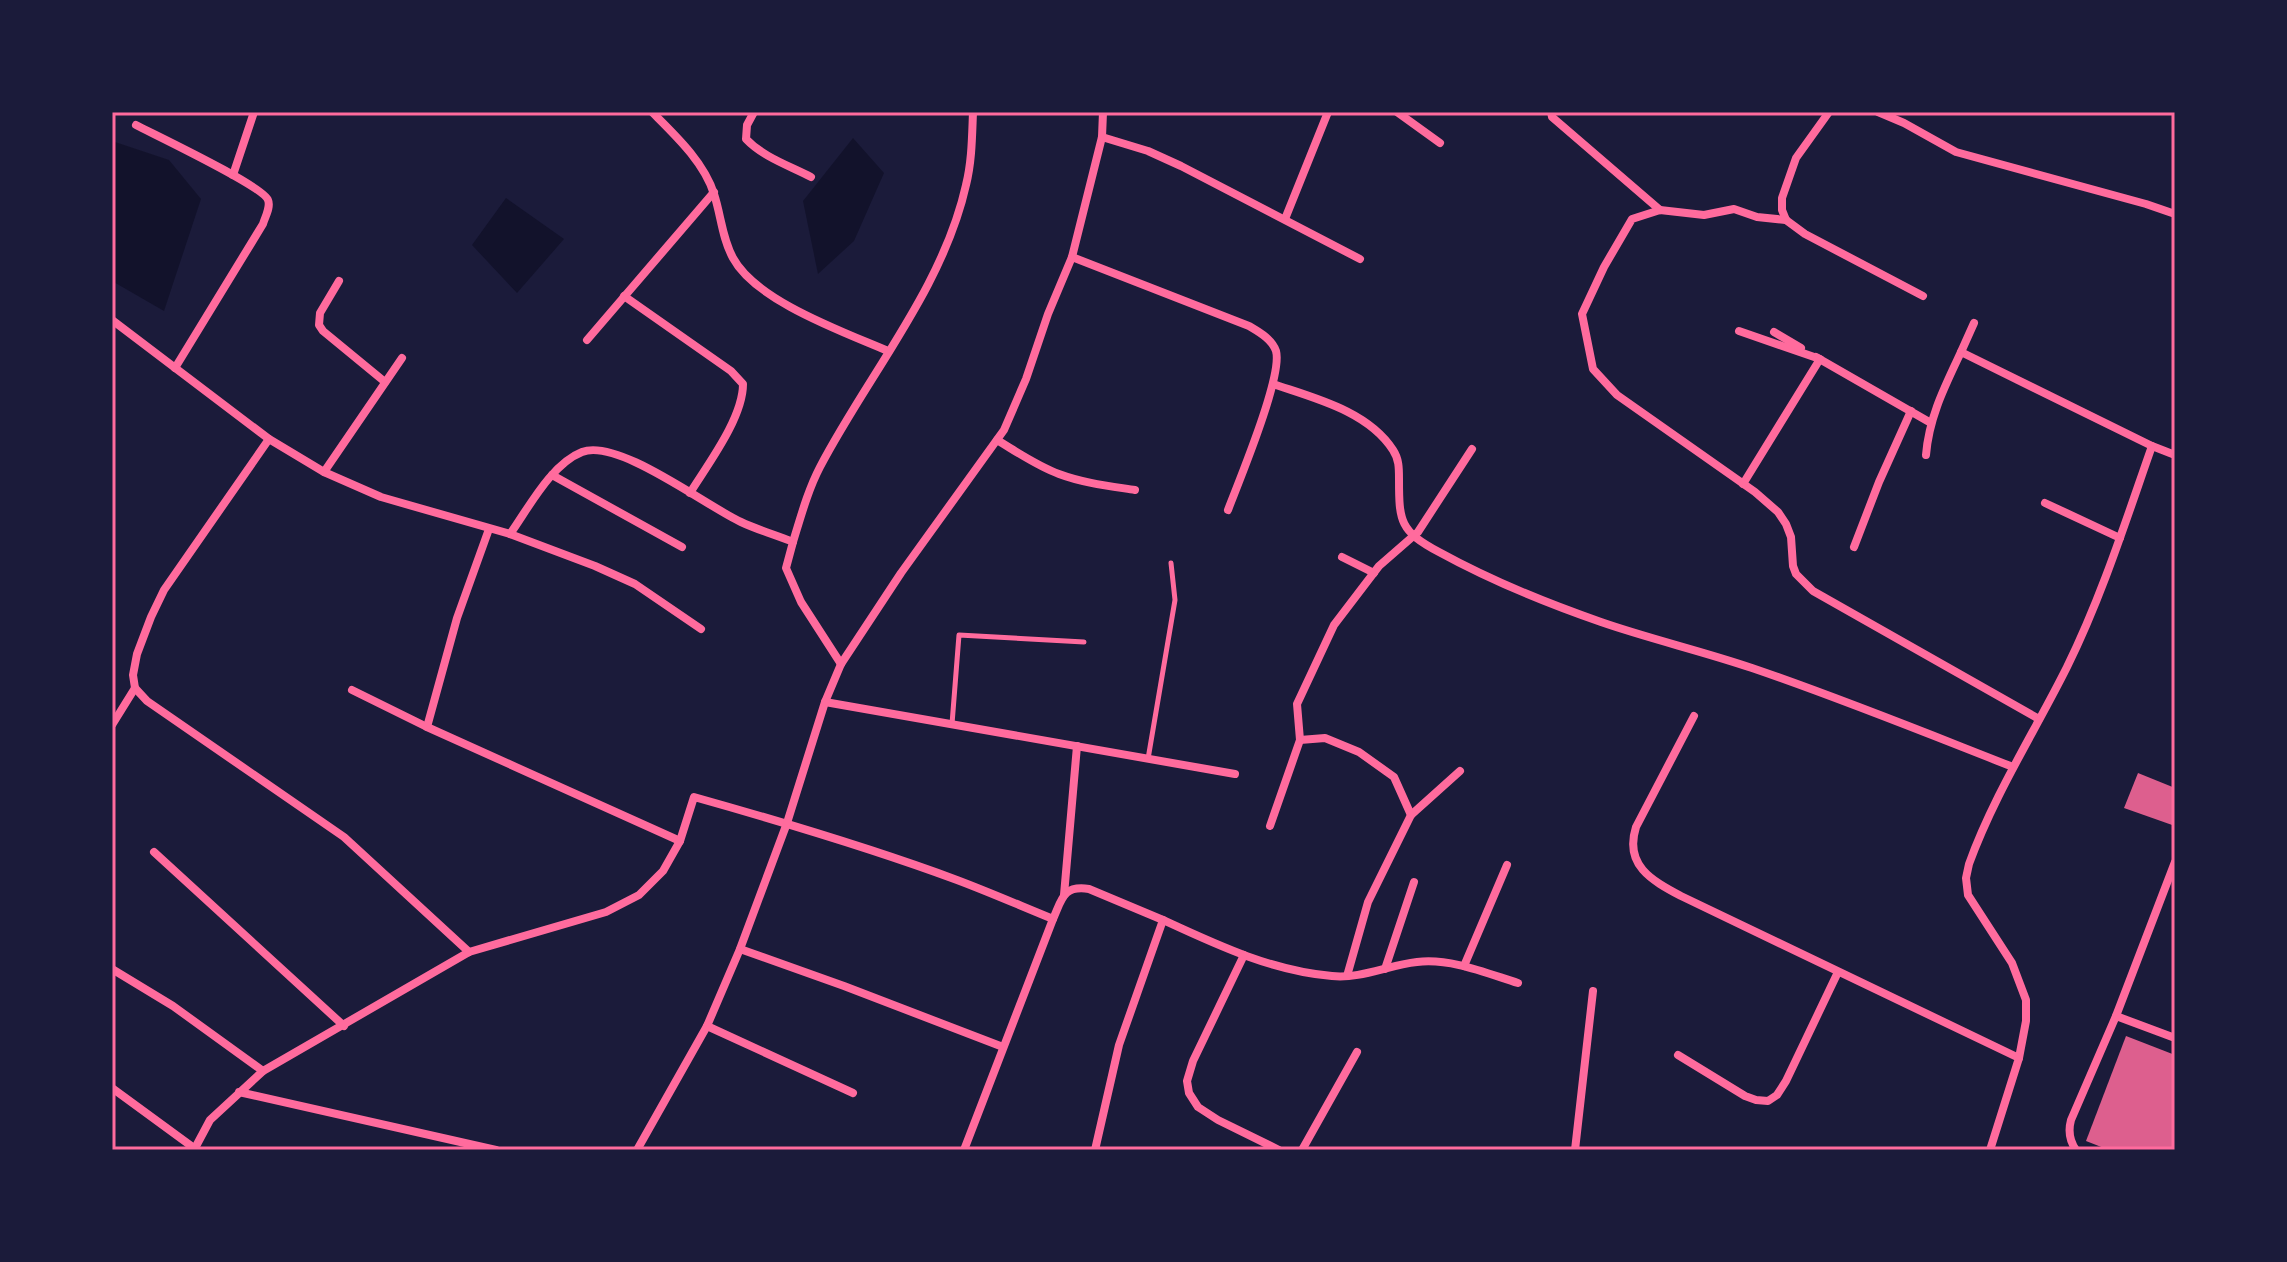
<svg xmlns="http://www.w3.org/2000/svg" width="2287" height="1262" font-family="'IBM Plex Sans',sans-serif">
	<rect width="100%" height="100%" fill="#1b1b3a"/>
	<g fill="#12122b">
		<polygon points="853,138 884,173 854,241 818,274 803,201"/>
		<polygon points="112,141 169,160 201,199 164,311 112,281"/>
		<polygon points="506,198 564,239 517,293 472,245"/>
	</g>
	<g fill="#dd5f8e">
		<polygon points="2138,773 2175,788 2175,826 2124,808"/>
		<polygon points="2126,1036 2175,1055 2175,1150 2109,1150 2086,1141"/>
	</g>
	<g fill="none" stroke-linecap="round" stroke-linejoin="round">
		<g stroke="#ff6b9d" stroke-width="5">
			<polyline points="952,724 959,635 1084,642"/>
			<polyline points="1148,759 1175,600 1171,563"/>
		</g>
		<g stroke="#ff6b9d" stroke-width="8">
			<path d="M652,112C675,135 704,162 714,194C721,215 722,238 733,258C756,301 844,332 888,351"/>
			<path d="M754,112L747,125L746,139C763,157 790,166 811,177"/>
			<polyline points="1397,112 1440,143"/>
			<polyline points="1551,112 1552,117 1660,210"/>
			<polyline points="1829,112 1796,158 1782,198 1782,210 1786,220 1805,234 1923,296"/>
			<polyline points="1878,112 1904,123 1956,152 2146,204 2175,214"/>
			<path d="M136,125C155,135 263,186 268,200C271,207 265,217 263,224L175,368"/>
			<polyline points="1102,137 1148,151 1181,166 1360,259"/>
			<polyline points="233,175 254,112"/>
			<polyline points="1285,219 1328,112"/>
			<polyline points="1786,220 1757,217 1734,209 1704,215 1660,210 1632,219 1604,267 1582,314 1593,369 1617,395 1755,492 1778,512 1786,524 1791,537 1793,566 1796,574 1813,591 2039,719"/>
			<path d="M1072,257L1249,326C1259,332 1272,339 1276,351C1283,376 1239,481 1228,510"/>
			<polyline points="339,281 320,313 319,325 323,331 385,382"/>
			<path d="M624,296L731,371L743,384C743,418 708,464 690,493"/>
			<polyline points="112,320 269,439 324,472 381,497 510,534 595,566 635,584 701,629"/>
			<path d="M1974,323L1961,352L2152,446C2126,520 2102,596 2067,667C2034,733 1994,795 1969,864L1966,878L1968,895L2012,963L2026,1000V1021L2019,1058"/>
			<polyline points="1739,331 1820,359 1743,484"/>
			<polyline points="1774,332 1801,348"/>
			<polyline points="587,340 714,192"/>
			<polyline points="1816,357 1931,423"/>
			<path d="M1273,384C1314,398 1368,411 1393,450C1399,459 1399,468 1399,479C1399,522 1400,531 1439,552C1490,580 1546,603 1601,622C1650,639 1702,651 1752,668C1840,698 1926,733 2013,767"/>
			<polyline points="269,439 164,590 151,617 137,654 133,675 135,688 147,701 344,837 469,952"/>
			<path d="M997,440C1017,452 1037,466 1059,474C1083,483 1109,486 1135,490"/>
			<polyline points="2152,446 2175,455"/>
			<path d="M1926,455C1929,417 1945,386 1961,352"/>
			<polyline points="324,472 402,358"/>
			<polyline points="552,475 682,547"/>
			<polyline points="2045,503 2120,538"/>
			<path d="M510,534C528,509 551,464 582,452C618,438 706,506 741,522C758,530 776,535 793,542L786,568L801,602L841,664"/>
			<path d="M793,542C801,516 808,490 820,467C868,375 943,288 966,185C972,161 972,136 973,112"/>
			<polyline points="1854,547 1879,482 1911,411"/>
			<polyline points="1342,557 1374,573"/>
			<polyline points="352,690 427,727 680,841"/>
			<polyline points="825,702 1235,774"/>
			<path d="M1694,716L1636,827C1624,865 1651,880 1681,896L2019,1058L1990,1150"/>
			<polyline points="112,725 135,688"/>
			<polyline points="427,727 457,618 489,529"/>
			<polyline points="1300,740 1325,738 1359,752 1394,777 1411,815"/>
			<polyline points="1270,826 1300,740 1297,704 1334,625 1379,566 1418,532 1472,449"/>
			<polyline points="154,852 344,1026"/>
			<polyline points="1064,895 1077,746"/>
			<path d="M1053,919C1062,899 1063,885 1089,889L1163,920L1119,1045L1095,1150"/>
			<path d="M1163,920C1217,945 1272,971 1332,976C1361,979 1388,965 1417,962C1451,958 1486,973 1518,983"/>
			<polyline points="740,949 844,986 1003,1047"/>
			<polyline points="1244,955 1193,1061 1187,1081 1189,1093 1198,1107 1218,1120 1279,1150"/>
			<polyline points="1464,966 1507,865"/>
			<polyline points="112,969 173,1006 263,1071"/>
			<polyline points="1385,969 1414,882"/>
			<polyline points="1347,976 1368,902 1411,815 1460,771"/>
			<polyline points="2116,1016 2175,1038"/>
			<polyline points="707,1026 853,1093"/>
			<polyline points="1678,1055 1745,1096 1756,1100 1768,1101 1777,1095 1786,1081 1838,972"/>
			<polyline points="112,1088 194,1148"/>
			<polyline points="239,1092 496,1150"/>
			<path d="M194,1150L210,1120L263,1071L469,952L606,912L639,895L663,871L680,841L694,797C783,822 871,848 957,880C989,892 1021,906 1053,919L964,1150"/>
			<polyline points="637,1150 707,1026 740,949 787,823 825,702 841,664 901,573 1004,430 1026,379 1048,314 1072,257 1102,137 1103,112"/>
			<polyline points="1302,1150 1357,1052"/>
			<polyline points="1575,1150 1593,991"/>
			<path d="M2076,1150C2069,1140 2068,1131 2071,1120L2116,1016L2175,862"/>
		</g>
	</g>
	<rect width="2287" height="1262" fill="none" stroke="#1b1b3a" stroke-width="228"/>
	<rect x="114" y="114" width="2059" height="1034" fill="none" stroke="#ff6b9d" stroke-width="3"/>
</svg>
